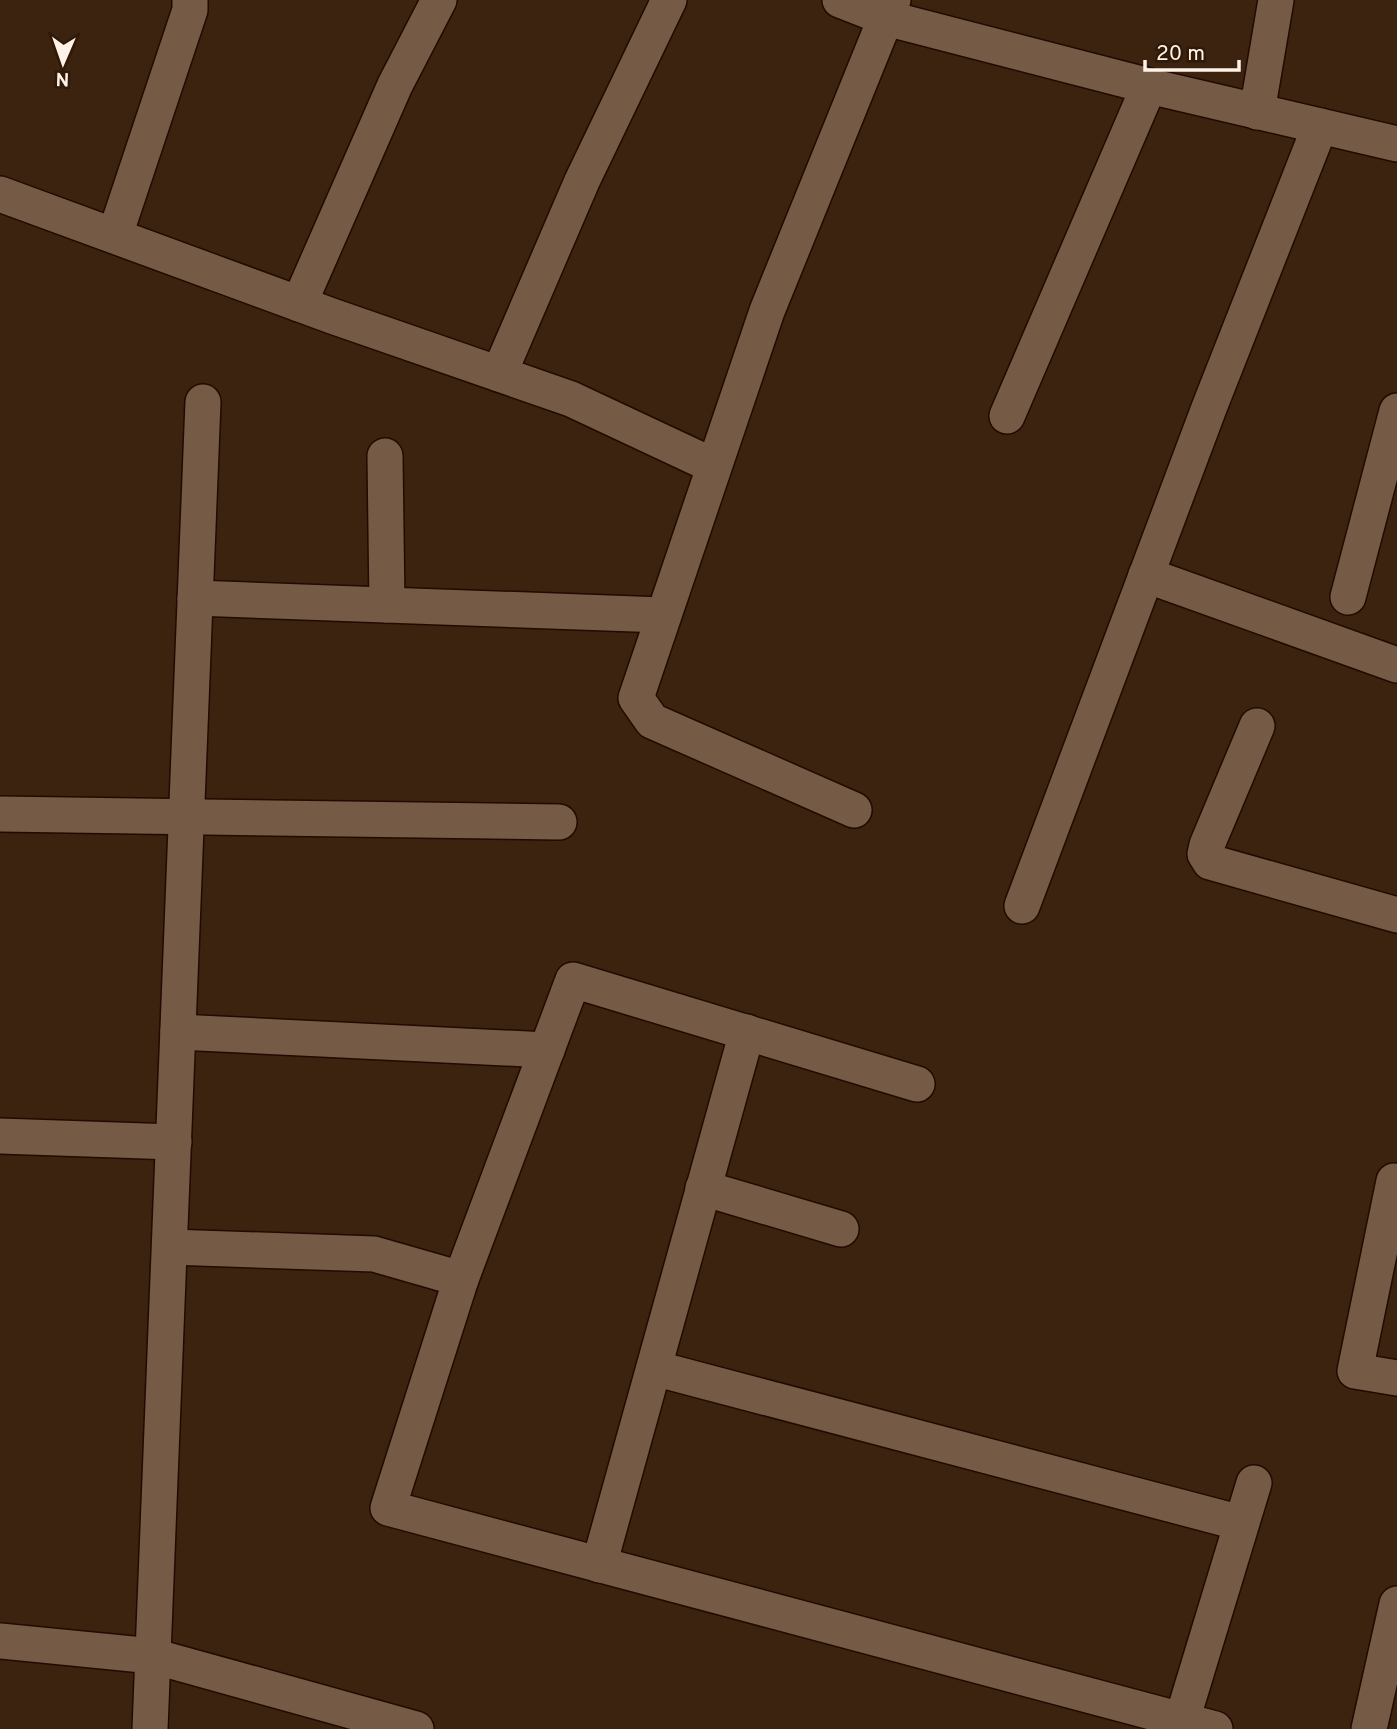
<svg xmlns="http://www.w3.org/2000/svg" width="1397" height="1729" font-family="Overpass,sans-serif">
	<rect width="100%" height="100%" fill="#3b2310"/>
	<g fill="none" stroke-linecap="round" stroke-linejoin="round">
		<defs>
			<g id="minor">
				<polyline points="840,0 886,18 1149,86 1397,144"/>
				<polyline points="1257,112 1276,0"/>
				<polyline points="0,194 332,316 571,399 714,466"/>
				<polyline points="115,235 190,10 190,0"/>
				<polyline points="299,304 395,85 439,0"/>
				<polyline points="499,374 582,181 669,0"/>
				<polyline points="1007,416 1149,86"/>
				<polyline points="385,456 387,605"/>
				<polyline points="1146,575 1397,665"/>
				<polyline points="1348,597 1397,411"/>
				<polyline points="195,598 663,615"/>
				<polyline points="1257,726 1207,845 1205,854 1210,862 1397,915"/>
				<polyline points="854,810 652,721 636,698 767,311 893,0"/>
				<polyline points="0,814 559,822"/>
				<polyline points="1022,906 1209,408 1320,126"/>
				<polyline points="178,1032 547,1050"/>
				<polyline points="0,1136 174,1142"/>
				<polyline points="1394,1181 1355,1371 1397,1378"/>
				<polyline points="703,1188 841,1229"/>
				<polyline points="170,1247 374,1254 461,1279 388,1508 1215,1729"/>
				<polyline points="461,1279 573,980 917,1084"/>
				<polyline points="654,1368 1241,1523"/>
				<polyline points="599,1565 747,1032"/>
				<polyline points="0,1641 153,1656 416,1729"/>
				<polyline points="1182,1720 1254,1483"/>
				<polyline points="150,1729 203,402"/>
				<polyline points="1369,1729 1397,1604"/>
			</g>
		</defs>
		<use href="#minor" stroke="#210b00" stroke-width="38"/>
		<use href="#minor" stroke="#755a46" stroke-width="35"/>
	</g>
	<g transform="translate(63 63) rotate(182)" stroke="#301906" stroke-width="5" paint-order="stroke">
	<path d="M0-5L12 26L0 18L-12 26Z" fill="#fff2e8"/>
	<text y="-10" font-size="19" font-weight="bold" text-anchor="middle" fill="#fff2e8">N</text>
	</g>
	<path d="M1145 60v10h94v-10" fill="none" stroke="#fff2e8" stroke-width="3.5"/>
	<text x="1156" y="60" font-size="21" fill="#fff2e8" stroke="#301906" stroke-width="5" paint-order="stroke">20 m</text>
</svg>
